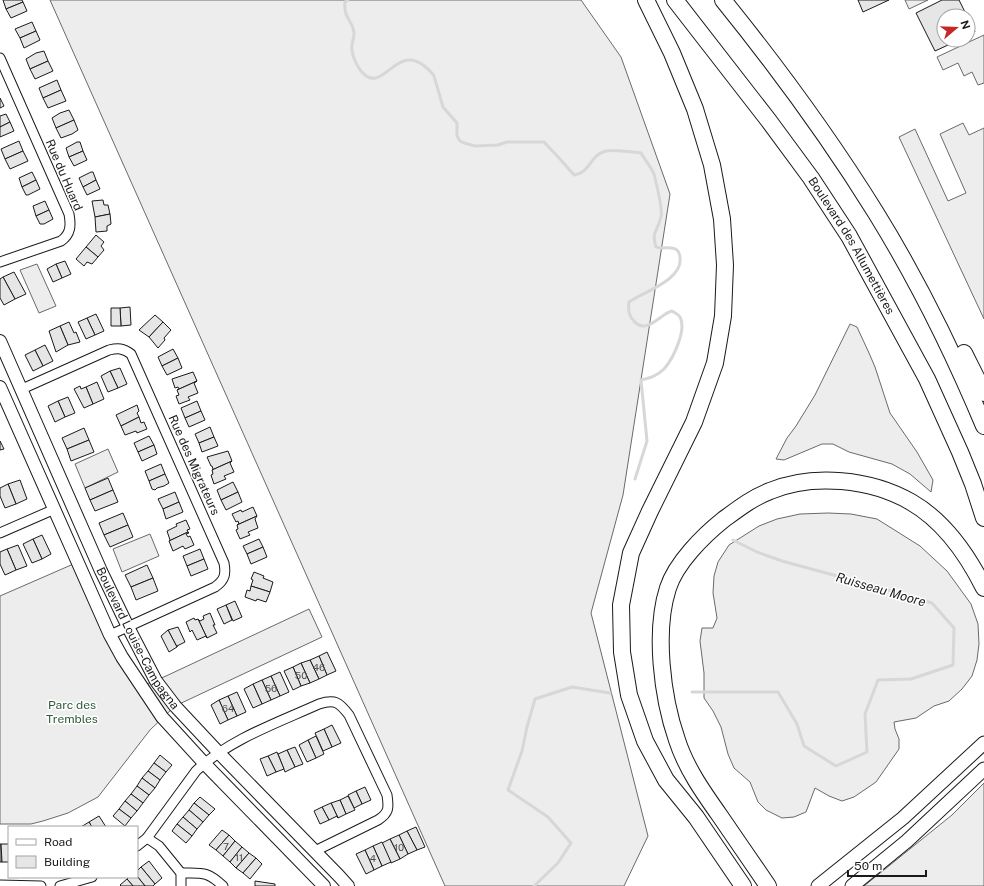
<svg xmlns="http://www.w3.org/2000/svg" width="984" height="886" font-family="'Public Sans',sans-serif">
	<rect width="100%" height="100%" fill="#fff"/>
	<g fill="#ededed" stroke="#6a6a6a">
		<polygon points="50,0 581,0 621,57 670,194 623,495 591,613 648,836 624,886 445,886"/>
		<polygon points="905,0 928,0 909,9"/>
		<polygon points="984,35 984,83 978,85 972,72 964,76 958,63 943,70 937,57"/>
		<polygon points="963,123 969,135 984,128 984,319 899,137 915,129 948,201 966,193 940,134"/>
		<polygon points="37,264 56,306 39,313 20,270"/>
		<polygon points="850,324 857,327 869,353 875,367 890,413 917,452 933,480 931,492 910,474 892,464 849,452 833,444 822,444 784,460 776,459 787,438 796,426 815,395"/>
		<polygon points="108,449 118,472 85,488 75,464"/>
		<polygon points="828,513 851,514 877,519 920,546 947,571 971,604 978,624 979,644 977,660 972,676 962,689 949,701 934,706 916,718 894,722 895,729 899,739 899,749 876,782 854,797 842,801 829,796 815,788 806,812 794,817 782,818 766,810 758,802 750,782 734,768 728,754 721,727 713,711 704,698 704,673 700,641 702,628 713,628 717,618 713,593 714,576 718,562 729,545 759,526 777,519 800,514"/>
		<polygon points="150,534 159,556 122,572 113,549"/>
		<polygon points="78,562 142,686 166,676 309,609 322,637 175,706 150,730 98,797 68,813 43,821 31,824 0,824 0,596"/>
		<polygon points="984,783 984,886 864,886 952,815"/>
	</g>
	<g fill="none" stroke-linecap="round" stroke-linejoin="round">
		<g stroke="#d7d7d7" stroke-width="3">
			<path d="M348,0L345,2C343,19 354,21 354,34C354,39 351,44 352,49C352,56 357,66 361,71C382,97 395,44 423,65C427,68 431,71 434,76L443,107L457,123V136L460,141L464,143L475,146L498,145L507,142H544L560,159L574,175C592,172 589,155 606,151C615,149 631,152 641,153C645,160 651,167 654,174C656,182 663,210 661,217C658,231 651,231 656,247C662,250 671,245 677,250C679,252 680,255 680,258C683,280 643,292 629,302C628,309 628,315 633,320C646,337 661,313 672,311C675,313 678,314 680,317C687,330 673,359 664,369C657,376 650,378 641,380L647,441L635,479"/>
			<polyline points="692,692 778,692 797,724 804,746 836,766 867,752 865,714 878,680 911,679 953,665 954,628 932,603 885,589 782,561 757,552 733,540"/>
			<polyline points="534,886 558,863 571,843 548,817 508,790 522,751 527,727 535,699 572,687 610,693"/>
		</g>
	</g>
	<g fill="#e6e6e6" stroke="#1a1a1a">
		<polygon points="3,0 22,0 23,2 6,9"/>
		<polygon points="858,0 889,0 863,12"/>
		<polygon points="942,0 959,0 967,16 944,16 944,40 959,40 935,51 916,13"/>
		<polygon points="23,2 27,11 11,18 6,9"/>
		<polygon points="968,18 975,32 968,35"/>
		<polygon points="32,22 36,31 20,38 15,29"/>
		<polygon points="36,31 40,40 24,48 20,38"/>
		<polygon points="44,51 48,61 30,69 26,59 36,53"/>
		<polygon points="48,61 53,71 35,79 30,69"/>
		<polygon points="57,80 61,90 43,98 39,88"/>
		<polygon points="61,90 66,101 48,108 43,98"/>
		<polygon points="0,98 4,106 0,108"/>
		<polygon points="69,110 74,120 56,128 52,118 60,113"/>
		<polygon points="6,114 10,122 0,127 0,116"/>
		<polygon points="74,120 78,130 72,134 61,138 56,128"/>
		<polygon points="10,122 14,131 0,137 0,127"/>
		<polygon points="19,141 23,151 5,159 1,149"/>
		<polygon points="77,142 80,142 83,151 69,157 66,148"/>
		<polygon points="23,151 28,161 10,169 5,159"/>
		<polygon points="83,151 87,160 74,166 69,157"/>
		<polygon points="32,172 36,180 22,187 19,178"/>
		<polygon points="91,172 93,172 96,180 83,187 79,178"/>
		<polygon points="36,180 40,189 28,195 26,195 22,187"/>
		<polygon points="96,180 100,189 87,195 83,187"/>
		<polygon points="103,200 104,205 108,205 110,214 95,217 92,201"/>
		<polygon points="45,201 49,210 36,216 33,206"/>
		<polygon points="49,210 53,219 44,224 40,224 36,216"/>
		<polygon points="110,214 111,224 107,226 107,231 96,232 95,217"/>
		<polygon points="96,235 104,242 101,246 104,250 98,257 86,247"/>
		<polygon points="86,247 98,257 92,264 87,262 84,266 76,259"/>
		<polygon points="65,261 71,274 62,278 56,264"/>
		<polygon points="56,264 62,278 53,282 47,269"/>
		<polygon points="14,272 26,294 15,299 3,277"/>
		<polygon points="3,277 15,299 4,305 0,298 0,279"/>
		<polygon points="130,307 131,325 121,326 120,308"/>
		<polygon points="111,308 120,308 121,326 111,326"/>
		<polygon points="96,314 104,331 95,335 87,318"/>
		<polygon points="155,315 163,322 149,337 139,330"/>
		<polygon points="87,318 95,335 86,339 78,322"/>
		<polygon points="69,322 74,333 76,332 80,342 68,345 60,326"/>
		<polygon points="163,322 171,330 164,338 165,340 158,348 149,337"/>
		<polygon points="60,326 68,345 56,352 49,331"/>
		<polygon points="45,345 53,361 43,366 35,350"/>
		<polygon points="173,349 178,358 162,366 158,357"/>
		<polygon points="35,350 43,366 33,371 25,355"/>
		<polygon points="178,358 182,368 167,375 162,366"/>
		<polygon points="120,368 127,384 118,388 110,371"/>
		<polygon points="110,371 118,388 108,392 101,376"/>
		<polygon points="193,372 197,381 177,390 179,389 178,387 175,388 172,379"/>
		<polygon points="197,381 194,383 198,393 188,397 190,400 179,404 176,396 179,395 177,390"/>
		<polygon points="97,382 104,399 93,404 86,387"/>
		<polygon points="80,386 81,389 86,387 93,404 84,408 74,389"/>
		<polygon points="68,397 75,413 65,417 58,401"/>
		<polygon points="58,401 65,417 55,422 48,406"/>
		<polygon points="197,401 201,411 185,418 181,408"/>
		<polygon points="137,405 139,411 137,413 139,417 121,426 116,415"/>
		<polygon points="201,411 205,420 189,427 185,418"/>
		<polygon points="139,417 141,423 144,422 147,429 137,433 136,431 125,435 121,426"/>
		<polygon points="210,427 214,437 199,443 195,434"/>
		<polygon points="84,428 89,440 67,449 62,438"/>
		<polygon points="149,436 154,445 138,452 134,443"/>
		<polygon points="214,437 218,446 202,452 199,443"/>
		<polygon points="89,440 94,452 71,461 67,449"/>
		<polygon points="0,441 4,449 0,450"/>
		<polygon points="154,445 157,454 142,461 138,452"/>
		<polygon points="228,451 232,461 212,470 213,469 212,466 211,466 207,457"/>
		<polygon points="232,461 230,463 234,472 224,476 226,479 214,484 211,475 213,474 212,470"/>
		<polygon points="161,464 165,474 149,481 145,471"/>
		<polygon points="165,474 169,483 164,486 157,488 155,490 152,489 149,481"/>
		<polygon points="108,478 113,490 90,500 85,488"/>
		<polygon points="20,480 27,499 16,504 8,484"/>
		<polygon points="233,482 238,492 221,500 217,490"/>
		<polygon points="8,484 16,504 5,508 0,496 0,488"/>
		<polygon points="113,490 118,502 95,511 90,500"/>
		<polygon points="175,492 179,502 163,509 158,499"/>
		<polygon points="238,492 242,502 226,510 221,500"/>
		<polygon points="179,502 183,512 166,519 163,509"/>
		<polygon points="253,507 257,516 237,525 239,524 238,521 236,522 232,514 241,510 242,512"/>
		<polygon points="123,513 128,525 104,535 99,523"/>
		<polygon points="257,516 255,519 258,528 248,532 250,535 240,539 236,530 238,529 237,525"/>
		<polygon points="186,520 190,529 187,530 188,532 169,541 170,540 167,531 177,526 176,524"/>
		<polygon points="128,525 133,537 110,547 104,535"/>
		<polygon points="188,532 189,533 186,534 188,537 190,536 194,545 185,549 183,546 173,551 169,541"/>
		<polygon points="42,535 51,554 42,559 33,539"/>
		<polygon points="33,539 42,559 32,563 23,544"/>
		<polygon points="259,539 263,547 247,554 243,546"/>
		<polygon points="18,545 27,566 16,570 7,549"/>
		<polygon points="263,547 267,557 251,564 247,554"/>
		<polygon points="7,549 16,570 5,575 0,564 0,552"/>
		<polygon points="200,549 204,559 187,566 183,556"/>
		<polygon points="204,559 208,569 191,576 187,566"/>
		<polygon points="147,565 153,578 131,587 125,575"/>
		<polygon points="254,572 264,576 263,578 273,582 270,592 251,586 253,580 251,579"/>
		<polygon points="153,578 158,591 136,600 131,587"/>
		<polygon points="251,586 270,592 266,602 257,599 256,601 245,597 247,590 250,591"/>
		<polygon points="235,601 242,617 233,621 226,605"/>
		<polygon points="226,605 232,620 224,624 217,609"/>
		<polygon points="210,613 215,625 213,625 217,633 207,638 198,619 200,621 204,619 203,616"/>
		<polygon points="194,618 195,620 198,619 207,638 206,636 197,640 192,630 190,632 186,622"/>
		<polygon points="178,627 185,642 177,646 177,647 168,630"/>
		<polygon points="168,630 177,647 169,652 161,636"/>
		<polygon points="327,652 336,671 327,675 319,656"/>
		<polygon points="319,656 327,675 319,679 310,660"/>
		<polygon points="310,660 319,679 310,683 301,663"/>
		<polygon points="301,663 310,683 301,686 293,667"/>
		<polygon points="293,667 301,686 293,690 284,671"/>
		<polygon points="280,672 289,692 280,696 271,676"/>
		<polygon points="271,676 280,696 271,700 262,680"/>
		<polygon points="262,680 271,700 262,704 253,684"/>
		<polygon points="253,684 262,704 253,708 244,689"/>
		<polygon points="237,692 246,712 237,716 228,696"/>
		<polygon points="228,696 237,716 228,720 219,700"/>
		<polygon points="219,700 228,720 220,724 211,705"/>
		<polygon points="332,725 341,743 332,747 324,729"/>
		<polygon points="324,729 332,747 323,751 315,733"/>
		<polygon points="316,736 324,754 316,758 308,740"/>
		<polygon points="308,740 316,758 307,762 299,745"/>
		<polygon points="295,747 303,764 295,767 287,750"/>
		<polygon points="287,750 295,767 285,772 278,754"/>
		<polygon points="277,752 284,769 276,772 268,756"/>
		<polygon points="160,755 172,765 166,772 154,763"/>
		<polygon points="268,756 276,772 267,776 260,759"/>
		<polygon points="154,763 166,772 160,780 148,771"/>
		<polygon points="148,771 160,780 155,788 142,778"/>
		<polygon points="142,778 155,788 149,795 137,786"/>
		<polygon points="137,786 149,795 143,803 131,794"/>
		<polygon points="365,787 371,800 362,804 356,791"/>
		<polygon points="356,791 362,804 354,808 348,795"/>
		<polygon points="131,794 143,803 137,811 125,801"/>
		<polygon points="348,796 355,810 346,814 340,800"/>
		<polygon points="200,797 215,809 209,815 194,803"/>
		<polygon points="340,800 346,814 338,818 331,803"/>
		<polygon points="125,801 137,811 131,818 119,809"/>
		<polygon points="194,803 209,815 203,822 189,810"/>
		<polygon points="331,803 338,818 337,816 329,820 322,807"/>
		<polygon points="322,807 329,820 320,824 314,811"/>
		<polygon points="119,809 131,818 125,826 113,816"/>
		<polygon points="189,810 203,822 197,829 183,817"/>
		<polygon points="99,816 106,827 92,827 89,822"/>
		<polygon points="183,817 197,829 192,836 177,824"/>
		<polygon points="89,822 92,827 81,827"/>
		<polygon points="177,824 192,836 186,843 172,831"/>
		<polygon points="416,827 425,847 417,850 407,831"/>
		<polygon points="222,830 229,835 216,850 209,845"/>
		<polygon points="407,831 417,850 408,854 399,835"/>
		<polygon points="229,835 235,841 223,856 216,850"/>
		<polygon points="399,835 408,854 400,859 390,839"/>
		<polygon points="390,839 400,859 391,863 382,843"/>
		<polygon points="235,841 242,847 230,862 223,856"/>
		<polygon points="382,842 391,862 382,866 373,846"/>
		<polygon points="0,844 1,844 2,862 0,862"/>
		<polygon points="1,844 9,844 9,862 2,862"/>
		<polygon points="373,846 382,866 374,870 365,850"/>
		<polygon points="242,847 249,853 236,868 230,862"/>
		<polygon points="365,850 374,870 366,874 356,854"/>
		<polygon points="249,853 256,858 243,873 236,868"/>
		<polygon points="256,858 262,864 250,879 243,873"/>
		<polygon points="149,861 162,878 155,884 141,867"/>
		<polygon points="141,867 155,884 153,886 145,886 137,876 137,871"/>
		<polygon points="137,876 145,886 133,886 127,879 129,877"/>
		<polygon points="127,879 133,886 121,886 120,885"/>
		<polygon points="255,881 275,884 275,886 255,886"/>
	</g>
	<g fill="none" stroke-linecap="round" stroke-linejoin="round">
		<defs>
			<g id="minor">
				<path d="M0,58L69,214C71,225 71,234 61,241L0,262"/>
				<path d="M22,389L109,350C118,348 123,348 131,354L224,563C226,574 225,580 215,587L110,635"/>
				<polyline points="0,533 55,509"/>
				<polyline points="147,838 159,846 181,873 181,886"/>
				<path d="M137,846L147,838L196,771C230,739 277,723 319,704C335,699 339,702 349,715L387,795C389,808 389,813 378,820L315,851"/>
				<path d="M181,873C203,873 207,871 223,886"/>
				<polyline points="0,885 41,886"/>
				<polyline points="60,886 92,877"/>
			</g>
			<g id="tertiary">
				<path id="s1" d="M0,341L101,571L128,627L156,681L175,706L219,753L339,876L348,886"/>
				<polyline points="0,387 110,635 122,657 162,717 204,763 324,886"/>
			</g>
			<g id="secondary">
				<polyline points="818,886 903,818 984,743"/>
				<polyline points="852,886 907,841 984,769"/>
			</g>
			<g id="trunk">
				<polyline points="646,0 672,53 695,109 712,165 722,219 725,265 723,316 715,363 694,422 650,511 631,553 621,605 622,652 629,695 645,741 666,780 696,817 743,886"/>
				<path id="s2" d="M675,0L769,121L811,178L849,236L927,379L960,452L973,484L984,518"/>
				<path d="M723,0C778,68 830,139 876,213C918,281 953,352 984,426"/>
				<polyline points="964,353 984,393"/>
				<path d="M768,886C752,863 736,839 720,816C703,792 686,768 677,740C662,697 654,631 668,588C676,563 703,536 723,520C738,509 752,498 770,491C813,473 871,479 911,502C944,521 968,556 984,588"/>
			</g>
		</defs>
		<use href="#minor" stroke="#1a1a1a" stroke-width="11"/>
		<use href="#tertiary" stroke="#1a1a1a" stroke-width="14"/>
		<use href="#secondary" stroke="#1a1a1a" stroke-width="15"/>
		<use href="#trunk" stroke="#1a1a1a" stroke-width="18"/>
		<use href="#minor" stroke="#fff" stroke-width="9"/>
		<use href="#tertiary" stroke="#fff" stroke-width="12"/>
		<use href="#secondary" stroke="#fff" stroke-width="13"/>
		<use href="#trunk" stroke="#fff" stroke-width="16"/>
	</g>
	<g text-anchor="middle" stroke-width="3" stroke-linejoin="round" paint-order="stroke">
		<g font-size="10" fill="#4d4d4d">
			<text x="319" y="671">46</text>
			<text x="301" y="679">50</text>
			<text x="271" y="692">56</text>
			<text x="228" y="712">64</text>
			<text x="226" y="850">7</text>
			<text x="399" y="851">10</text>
			<text x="239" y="861">11</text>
			<text x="373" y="862">4</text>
		</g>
		<g font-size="12" fill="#1a1a1a" stroke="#fff">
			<text transform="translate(64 175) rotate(67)" y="4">Rue du Huard</text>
			<text dy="4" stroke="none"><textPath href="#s2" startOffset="303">Boulevard des Allumettières</textPath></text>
			<text transform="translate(194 465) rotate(66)" y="4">Rue des Migrateurs</text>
			<text dy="4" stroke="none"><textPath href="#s1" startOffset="328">Boulevard Louise-Campagna</textPath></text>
		</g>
		<g font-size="12" fill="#2b5a34" stroke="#fff">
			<text x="72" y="709">Parc des<tspan x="72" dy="14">Trembles</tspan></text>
		</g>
		<g font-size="13" font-style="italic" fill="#1a1a1a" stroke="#fff">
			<text transform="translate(881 589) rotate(16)" y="5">Ruisseau Moore</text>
		</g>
	</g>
	<rect x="8" y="826" width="130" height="52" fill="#ffffff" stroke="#a3a3a3"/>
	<rect x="16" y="839" width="20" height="6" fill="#ffffff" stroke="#a3a3a3"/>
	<text x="44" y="846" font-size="12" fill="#1a1a1a">Road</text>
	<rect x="16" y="856" width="20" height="12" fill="#e6e6e6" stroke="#a3a3a3"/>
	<text x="44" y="866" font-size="12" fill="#1a1a1a">Building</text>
	<g transform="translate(956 28) rotate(71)"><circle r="19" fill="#ffffff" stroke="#a3a3a3"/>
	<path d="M0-3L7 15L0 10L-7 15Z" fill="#c62828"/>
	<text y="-6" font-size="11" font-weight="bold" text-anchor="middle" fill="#1a1a1a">N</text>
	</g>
	<path d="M848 870v6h78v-6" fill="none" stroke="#1a1a1a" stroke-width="2"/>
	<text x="854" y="870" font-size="12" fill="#1a1a1a" stroke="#ffffff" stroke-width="3" paint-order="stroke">50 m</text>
</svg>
